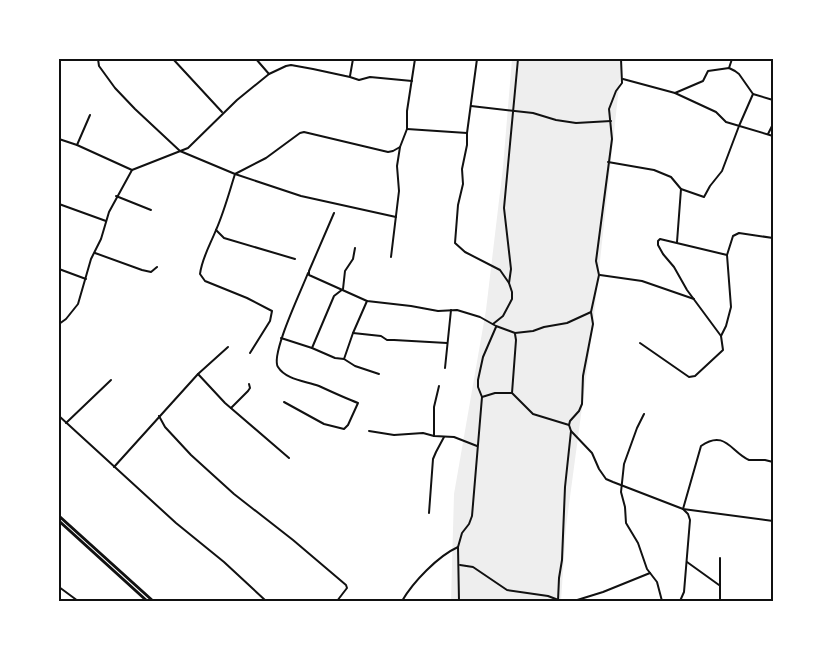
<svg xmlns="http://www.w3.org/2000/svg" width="832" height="660" font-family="'Zilla Slab',serif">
	<rect width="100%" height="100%" fill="#fff"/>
	<polygon fill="#eee" points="512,59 622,59 593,325 566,527 561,601 451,601 454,494 486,310 503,167"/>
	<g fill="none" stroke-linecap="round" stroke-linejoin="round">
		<g stroke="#111" stroke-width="2">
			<polyline points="98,59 99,66 115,88 135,109 180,151 235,174 301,196 396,217"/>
			<polyline points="173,59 222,112"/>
			<polyline points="256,59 269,74"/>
			<polyline points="477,59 467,133 467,145 462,169 463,184 458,205 455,243 465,252 500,270 509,283"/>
			<polyline points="729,68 732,59"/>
			<polyline points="350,76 353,59"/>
			<polyline points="623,79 675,93 716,112 726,122 773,136"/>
			<polyline points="675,93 703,81 708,71 729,68 735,71 739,74 753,94 773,100"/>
			<polyline points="471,106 533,113 556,120 576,123 611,121"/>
			<polyline points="90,115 77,145 132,170"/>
			<polyline points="407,129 467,133"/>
			<polyline points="768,134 773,124"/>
			<polyline points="59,139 77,145"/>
			<polyline points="608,162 654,170 671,177 681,189 704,197 710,186 722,171 739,126 753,94"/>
			<polyline points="116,196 151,210"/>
			<polyline points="59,204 106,221"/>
			<polyline points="334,213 309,271 309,275 367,301 411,306 438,311 457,310 480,317 496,326 515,333 533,331 544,327 567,323 591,312"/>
			<polyline points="216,230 224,238 295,259"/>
			<polyline points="677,242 681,189"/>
			<polyline points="95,253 142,270 151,272 157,267"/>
			<polyline points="391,257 399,191 397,166 400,147 407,129 407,111 415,59"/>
			<polyline points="59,269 86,279"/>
			<polyline points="600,275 642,281 694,299"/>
			<polyline points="59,324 66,319 78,304 91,259 101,239 109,212 132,170 188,148 237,100 269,74 286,66 291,65 313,69 350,77 359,80 370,77 412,81"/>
			<polyline points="493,324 503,316 512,299 512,292 509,283 511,269 504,208 518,59"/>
			<polyline points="353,333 381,336 387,340 394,340 447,343"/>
			<polyline points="721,336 726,326 731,307 727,255 733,236 739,233 773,238"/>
			<polyline points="281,338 312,348 335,358 344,359 355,366 379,374"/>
			<polyline points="640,343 689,377 695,376 723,350 721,336 687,290 674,267 663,254 658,245 658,241 660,239 727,255"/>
			<polyline points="312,348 334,296 343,289 345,271 353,259 355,248"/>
			<path d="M250,353L270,321L272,311L247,298L205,281L200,274C202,258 210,245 216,230C224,212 229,193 235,174L266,158L300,133L304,132L388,152L393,151L400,147"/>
			<polyline points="344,359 353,333 367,301"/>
			<polyline points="445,368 451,310"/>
			<polyline points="198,374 228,347"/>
			<polyline points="512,393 516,340 515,334"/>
			<polyline points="482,397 495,393 512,393 533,414 569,425 571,431 592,453 599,469 606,479 613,482 683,509 773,521"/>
			<path d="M284,402L324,424L344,429L348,425L358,403C345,398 332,392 319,386C306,381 286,380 278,367C270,355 302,289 308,273"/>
			<polyline points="231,408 248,391 250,388 249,384"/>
			<polyline points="644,414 637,428 624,464 621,492 625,507 626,523 638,543 647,569 657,582 662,601"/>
			<polyline points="59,416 176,523 224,562 266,601"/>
			<polyline points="159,416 165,427 191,455 234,494 293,540 346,585 347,588 337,601"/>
			<polyline points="66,423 111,380"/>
			<polyline points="569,425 570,421 579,411 582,404 583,376 593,324 591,312 599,275 596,261 612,139 609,109 616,91 622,83 621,59"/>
			<polyline points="369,431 394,435 423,433 434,436 454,437 477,446"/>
			<polyline points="434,436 434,407 439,386"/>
			<polyline points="114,467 198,374 225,403 289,458"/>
			<polyline points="429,513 433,459 436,452 444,437"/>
			<polyline points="687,562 719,585"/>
			<polyline points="460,565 473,567 507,590 548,596 561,601"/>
			<polyline points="59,587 78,601"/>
			<polyline points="720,600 740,601"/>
			<path d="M402,601C413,582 438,556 458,547"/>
			<polyline points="459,601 458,547 462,533 469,524 472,516 482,397 478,387 478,380 483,357 496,327"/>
			<polyline points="558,601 559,578 562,560 565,487 571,431"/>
			<polyline points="574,601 603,592 650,573"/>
			<path d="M680,601L684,592L690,520L688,514L683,509L701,446C725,429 731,452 749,460H765L773,462"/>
			<polyline points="720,601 720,558"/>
		</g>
		<g stroke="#111" stroke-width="3">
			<polyline points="59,516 153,601"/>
			<polyline points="59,521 147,601"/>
		</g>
	</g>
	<rect width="832" height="660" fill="none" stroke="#ffffff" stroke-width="120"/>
	<rect x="60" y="60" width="712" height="540" fill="none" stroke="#111" stroke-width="2"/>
</svg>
